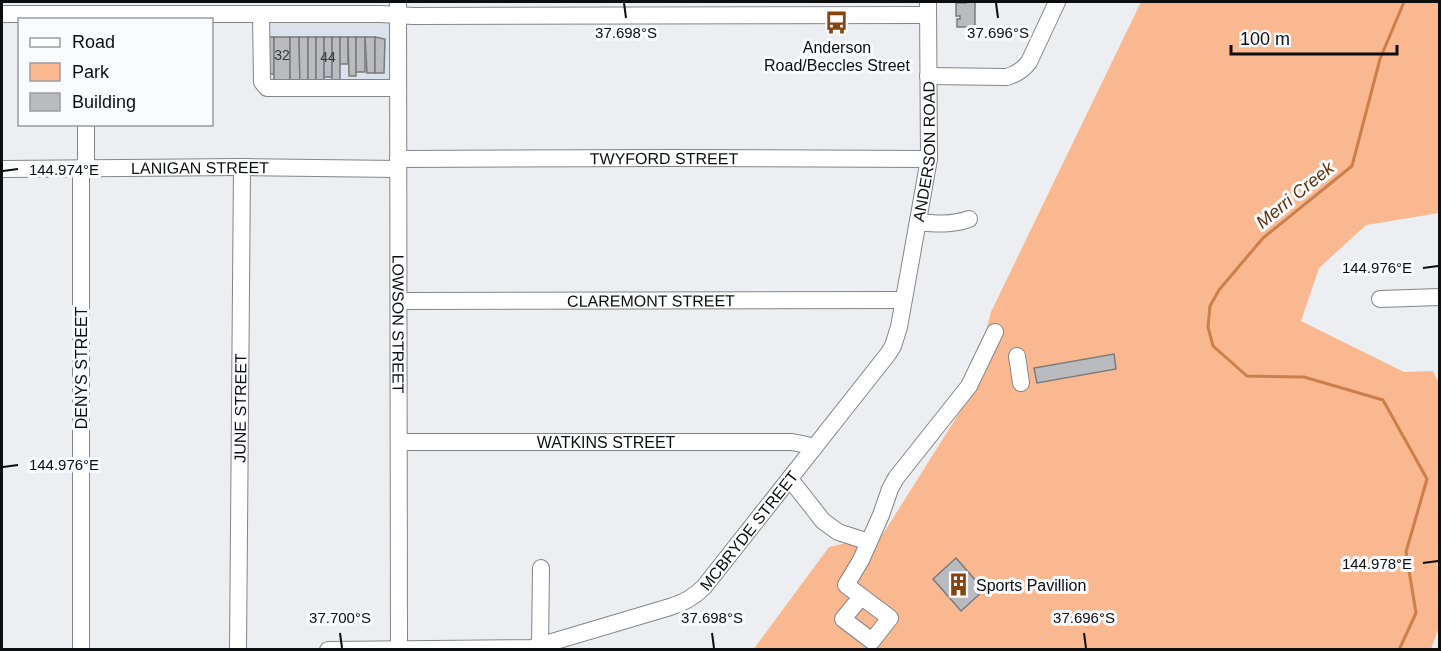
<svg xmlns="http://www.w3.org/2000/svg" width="1441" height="651" font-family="Helvetica,sans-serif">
	<rect width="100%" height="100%" fill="#eceef1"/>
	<polygon fill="#dbe2eb" points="259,20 388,22 390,24 393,90 259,91"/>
	<polygon fill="#f9b88f" points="1141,2 1439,2 1439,213 1366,225 1319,268 1301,321 1404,372 1433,371 1439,383 1440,621 1438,630 1431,649 753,650 829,547 883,534 968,399 991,312"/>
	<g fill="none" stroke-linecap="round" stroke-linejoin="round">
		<polyline stroke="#cb7f4c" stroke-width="3" points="1399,650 1416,613 1406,552 1427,479 1383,400 1304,377 1247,376 1213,346 1208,327 1210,306 1219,290 1263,238 1352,166 1380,59 1404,2"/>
	</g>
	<g fill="#b9bbbe" stroke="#797b7d" stroke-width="1.5">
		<polygon points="966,2 975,2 975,27 957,27 957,19 960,19 960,16 956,16 956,3 966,3"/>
		<polygon points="264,37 274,37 274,74 265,74"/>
		<rect x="274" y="37" width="16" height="49"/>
		<polygon points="290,37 299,37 300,86 290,86"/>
		<polygon points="299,37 308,37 308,86 300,86"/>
		<polygon points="308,37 316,37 316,85 308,86"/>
		<polygon points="316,37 324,37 324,86 316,85"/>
		<rect x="324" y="37" width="8" height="40"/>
		<rect x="332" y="37" width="8" height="45"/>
		<rect x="340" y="37" width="8" height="27"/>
		<polygon points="348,37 356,37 356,76 349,76"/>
		<rect x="356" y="37" width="9" height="35"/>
		<polygon points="365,37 375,37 375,73 367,73"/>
		<polygon points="375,37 385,39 384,73 375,73"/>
		<polygon points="1114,354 1116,369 1037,383 1034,368"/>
		<polygon points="956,558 984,590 961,611 933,579"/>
	</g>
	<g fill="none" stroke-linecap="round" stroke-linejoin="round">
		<defs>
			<g id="minor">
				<path id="s1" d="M398,2L399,649"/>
				<polyline points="2,14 381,14 413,16 928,15"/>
				<polyline points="261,15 262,82 267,88 398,88"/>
				<path d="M928,76L1007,77C1017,74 1023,70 1029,62L1057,2"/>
				<path id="s2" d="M398,159L670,158L929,159"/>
				<path id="s3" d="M2,169L242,167L398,169"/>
				<path d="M918,222C936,224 952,225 969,219"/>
				<polyline points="1380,299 1440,297"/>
				<path id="s4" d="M399,301L903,300"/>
				<polyline points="1017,356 1021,383"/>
				<path id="s5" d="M399,442H792L807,445L813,449"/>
				<polyline points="790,479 823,521 838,532 869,542 881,515 890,489 896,478 969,386 995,332"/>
				<polyline points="861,597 843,619 872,641 890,618 846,585 861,560 869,542"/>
				<polyline points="540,646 541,568"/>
				<polyline points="81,650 81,169 86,162 86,124"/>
				<path id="s6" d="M238,650L242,167"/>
				<path id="s7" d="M328,650L532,648L670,607C684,602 693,598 704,587L888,354L893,346L899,327L929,159L928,2"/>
			</g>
		</defs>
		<use href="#minor" stroke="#848588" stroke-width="18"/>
		<use href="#minor" stroke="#fff" stroke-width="16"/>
	</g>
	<path fill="none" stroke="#0d0e0f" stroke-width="2" d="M624,3L626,18M996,3L998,18M3,171L18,169M1423,268L1438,266M3,467L18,465M1423,563L1438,561M340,633L342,648M712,633L714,648M1084,633L1086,648"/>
	<defs>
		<symbol id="bus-bare" viewBox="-9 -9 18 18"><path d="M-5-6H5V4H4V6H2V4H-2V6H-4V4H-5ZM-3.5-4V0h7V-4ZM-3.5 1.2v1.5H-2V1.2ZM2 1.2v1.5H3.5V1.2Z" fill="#854410" stroke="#f9fbfe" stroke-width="2.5" paint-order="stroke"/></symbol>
		<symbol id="building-bare" viewBox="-9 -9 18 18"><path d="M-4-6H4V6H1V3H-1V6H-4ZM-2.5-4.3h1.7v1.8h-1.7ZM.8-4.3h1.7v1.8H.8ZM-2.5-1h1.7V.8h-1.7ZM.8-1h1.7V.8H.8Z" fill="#854410" stroke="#f9fbfe" stroke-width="2.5" paint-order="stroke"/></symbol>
	</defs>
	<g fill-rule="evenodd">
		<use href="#bus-bare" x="820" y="6" width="33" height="33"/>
		<use href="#building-bare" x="942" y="568" width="33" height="33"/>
	</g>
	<g text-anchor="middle" stroke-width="6" stroke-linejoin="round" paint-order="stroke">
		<g font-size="14" fill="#38393b">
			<text x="282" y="60">32</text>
			<text x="328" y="62">44</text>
		</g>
		<g font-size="16" fill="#0d0e0f" stroke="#f9fbfe">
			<text x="837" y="53">Anderson<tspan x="837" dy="18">Road/Beccles Street</tspan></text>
			<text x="976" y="591" text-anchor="start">Sports Pavillion</text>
		</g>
		<g font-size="16" fill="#0d0e0f" stroke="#f9fbfe">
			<text dy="6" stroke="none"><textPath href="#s7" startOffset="892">ANDERSON ROAD</textPath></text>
			<text dy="6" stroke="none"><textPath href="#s2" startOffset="266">TWYFORD STREET</textPath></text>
			<text dy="6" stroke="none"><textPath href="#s3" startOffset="198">LANIGAN STREET</textPath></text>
			<text dy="6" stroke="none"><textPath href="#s4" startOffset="252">CLAREMONT STREET</textPath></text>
			<text dy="6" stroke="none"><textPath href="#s1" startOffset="322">LOWSON STREET</textPath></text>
			<text transform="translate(81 368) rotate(-90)" y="6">DENYS STREET</text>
			<text dy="6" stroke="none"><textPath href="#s6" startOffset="242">JUNE STREET</textPath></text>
			<text dy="6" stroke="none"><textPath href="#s5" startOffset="207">WATKINS STREET</textPath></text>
			<text dy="6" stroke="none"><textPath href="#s7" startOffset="460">MCBRYDE STREET</textPath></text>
		</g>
		<g font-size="18" font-style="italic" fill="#633108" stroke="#f9fbfe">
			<text transform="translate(1295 195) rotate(-39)" y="6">Merri Creek</text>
		</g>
	</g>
	<g font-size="15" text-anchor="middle" fill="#0d0e0f" stroke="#f9fbfe" stroke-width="6" stroke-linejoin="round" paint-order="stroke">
		<text x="626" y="38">37.698°S</text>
		<text x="998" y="38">37.696°S</text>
		<text x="64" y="175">144.974°E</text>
		<text x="1377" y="273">144.976°E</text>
		<text x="64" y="470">144.976°E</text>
		<text x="1377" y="569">144.978°E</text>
		<text x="340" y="623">37.700°S</text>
		<text x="712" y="623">37.698°S</text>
		<text x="1084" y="623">37.696°S</text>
	</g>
	<rect width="1441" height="651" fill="none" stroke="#0d0e0f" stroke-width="6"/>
	<rect x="18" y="18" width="195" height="108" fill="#f9fbfe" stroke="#9b9c9e" stroke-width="1.5"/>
	<rect x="30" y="38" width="30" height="9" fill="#ffffff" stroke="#9b9c9e" stroke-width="1.5"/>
	<text x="72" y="48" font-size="18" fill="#0d0e0f">Road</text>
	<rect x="30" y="63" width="30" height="18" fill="#f9b88f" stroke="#9b9c9e" stroke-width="1.5"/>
	<text x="72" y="78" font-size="18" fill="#0d0e0f">Park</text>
	<rect x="30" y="93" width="30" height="18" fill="#b9bbbe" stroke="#9b9c9e" stroke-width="1.5"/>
	<text x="72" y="108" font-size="18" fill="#0d0e0f">Building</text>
	<path d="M1231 45v9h166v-9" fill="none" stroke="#0d0e0f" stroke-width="3"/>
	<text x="1240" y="45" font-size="18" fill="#0d0e0f" stroke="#f9fbfe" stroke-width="4.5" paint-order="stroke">100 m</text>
</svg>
